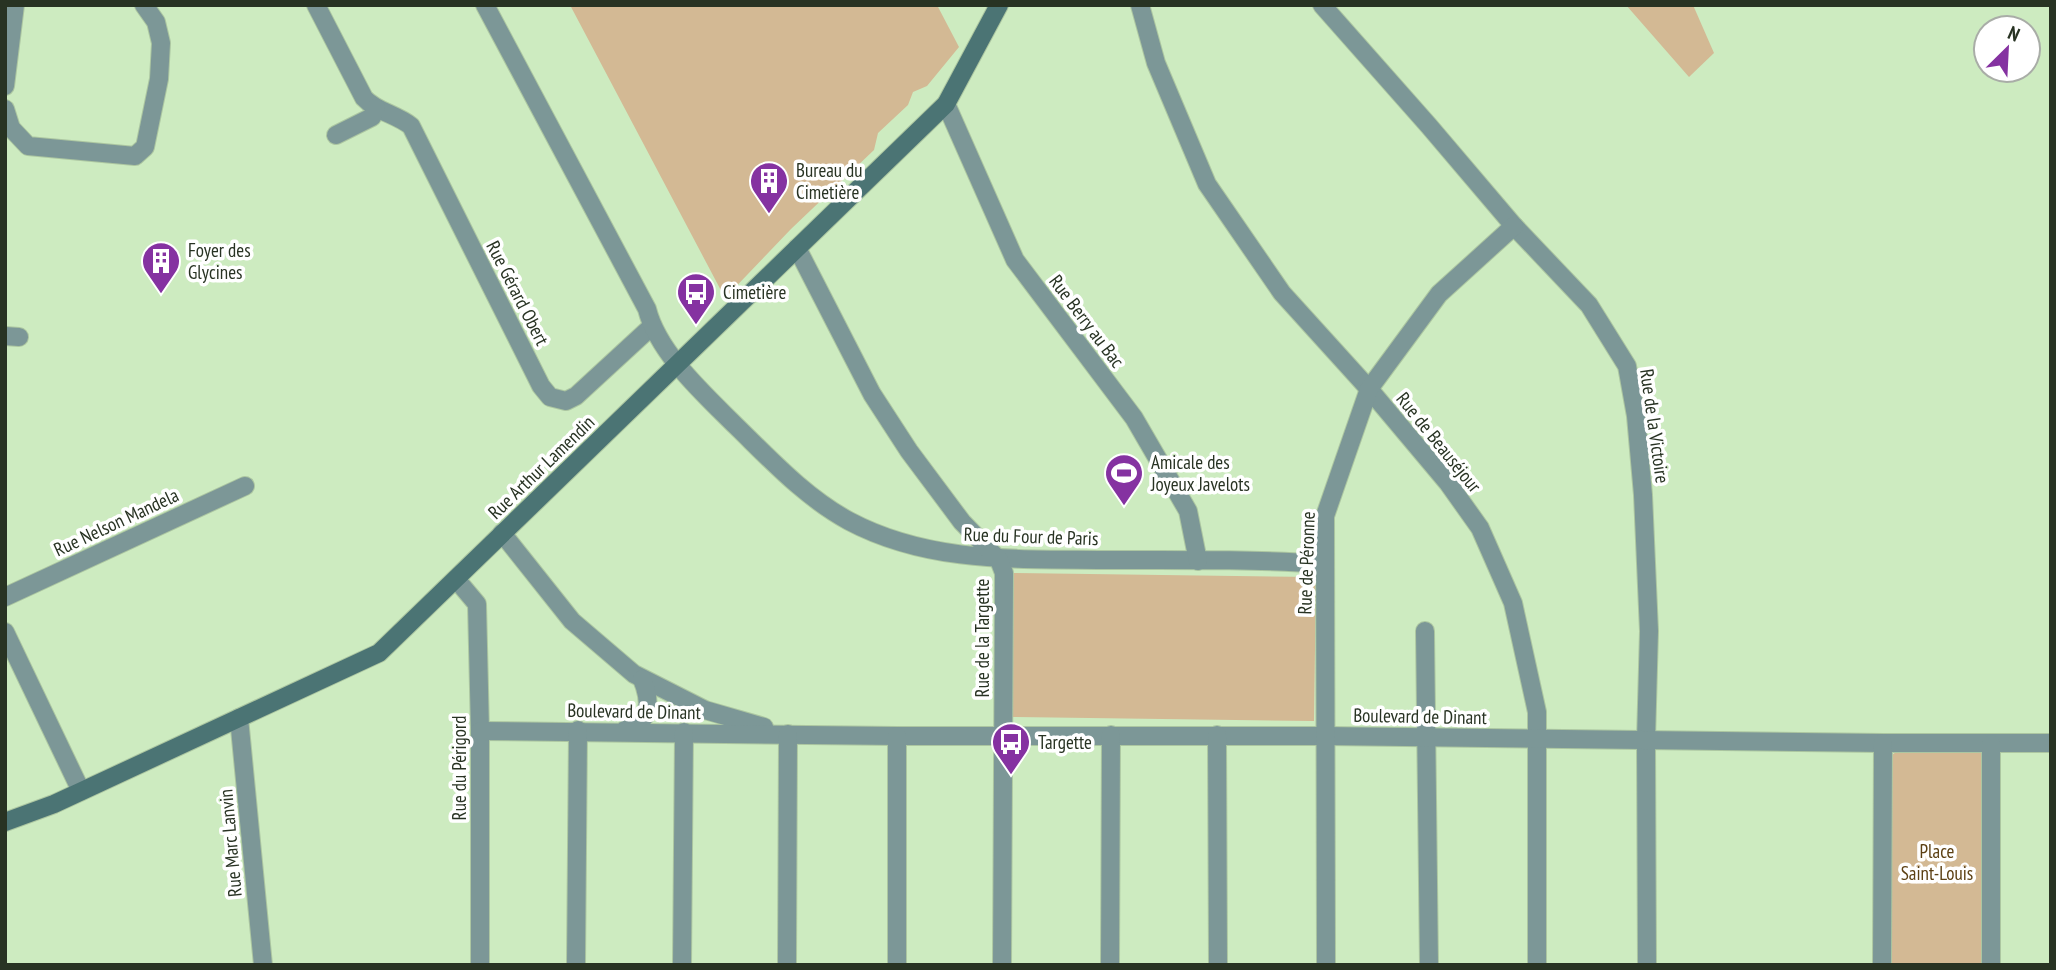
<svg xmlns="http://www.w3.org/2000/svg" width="2056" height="970" font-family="'PT Sans Narrow',sans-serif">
	<rect width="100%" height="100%" fill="#cdebc0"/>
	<g fill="#d3b994">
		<polygon points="570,5 937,5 959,47 927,86 913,92 908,105 878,133 874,150 791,229 725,298"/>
		<polygon points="1626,5 1693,5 1714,53 1689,77"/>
		<polygon points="1012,573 1316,577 1314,721 1011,717"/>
		<polygon points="1901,749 1982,750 1987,760 1986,965 1887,965 1887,758"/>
	</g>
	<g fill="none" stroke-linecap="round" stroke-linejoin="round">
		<defs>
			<g id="street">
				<path d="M316,5L364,98C377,112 396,114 411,126L541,386L550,397L566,401L576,396L651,327"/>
				<path d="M485,5L647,309C658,353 704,394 736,426C771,460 805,497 849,521C928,563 1016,559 1103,560C1177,560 1251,559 1325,564"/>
				<polyline points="1140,5 1156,63 1207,184 1282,293 1369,389 1448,483 1480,528 1513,603 1537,712 1537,965"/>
				<polyline points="1322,5 1429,126 1514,226 1589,305 1627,366 1636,416 1643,495 1649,631 1646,740 1647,965"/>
				<polyline points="5,86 15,5"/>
				<polyline points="946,104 1015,260 1134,418 1188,511 1198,561"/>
				<polyline points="5,109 11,128 28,146 135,156 145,147 159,79 161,43 156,22 144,5"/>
				<polyline points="336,135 372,117 376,108"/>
				<polyline points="797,248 872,394 909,451 962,522 999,560 1004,573 1002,965"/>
				<polyline points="5,336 19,337"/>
				<polyline points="502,533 572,621 634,674 705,710 764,727"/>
				<polyline points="456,579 477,604 480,731 480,965"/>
				<polyline points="5,597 245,486"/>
				<polyline points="1425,631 1429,965"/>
				<polyline points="5,632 81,791"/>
				<polyline points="239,718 263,965"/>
				<path d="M625,730C652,722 651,701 642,679"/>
				<polyline points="480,731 897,736 1325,736 1883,743 2051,743"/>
				<polyline points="1217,735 1218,965"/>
				<polyline points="576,965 578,730"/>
				<polyline points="682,965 684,732"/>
				<polyline points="787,965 788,734"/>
				<polyline points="897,965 897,736"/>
				<polyline points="1110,965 1111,735"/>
				<polyline points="1326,965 1325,516 1369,389 1439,294 1514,226"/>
				<polyline points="1882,965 1883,743"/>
				<polyline points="1991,965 1991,744"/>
			</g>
			<polyline id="secondary" points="5,822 54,804 379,653 946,104 999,5"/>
		</defs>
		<use href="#street" stroke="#acc6a1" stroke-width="20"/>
		<use href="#secondary" stroke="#acc6a1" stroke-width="20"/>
		<use href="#street" stroke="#7c9797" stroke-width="18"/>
		<use href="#secondary" stroke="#4b7474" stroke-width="18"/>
	</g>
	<defs>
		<symbol id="building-pin" viewBox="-11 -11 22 30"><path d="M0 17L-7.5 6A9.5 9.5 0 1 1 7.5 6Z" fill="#8532a1" stroke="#fff"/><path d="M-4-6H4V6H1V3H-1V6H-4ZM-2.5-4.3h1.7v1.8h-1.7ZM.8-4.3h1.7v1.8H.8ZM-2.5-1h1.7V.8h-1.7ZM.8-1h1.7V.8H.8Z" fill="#fff"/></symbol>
		<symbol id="bus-pin" viewBox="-11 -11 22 30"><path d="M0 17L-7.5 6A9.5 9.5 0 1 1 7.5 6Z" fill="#8532a1" stroke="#fff"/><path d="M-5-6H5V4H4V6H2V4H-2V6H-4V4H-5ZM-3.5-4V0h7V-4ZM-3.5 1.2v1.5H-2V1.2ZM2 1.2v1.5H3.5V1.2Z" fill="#fff"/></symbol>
		<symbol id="stadium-pin" viewBox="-11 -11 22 30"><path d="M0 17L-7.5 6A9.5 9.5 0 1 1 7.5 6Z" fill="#8532a1" stroke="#fff"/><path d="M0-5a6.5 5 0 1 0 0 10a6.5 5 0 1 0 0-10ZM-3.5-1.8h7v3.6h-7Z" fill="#fff"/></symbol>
	</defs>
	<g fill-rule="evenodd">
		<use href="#building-pin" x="747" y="159" width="44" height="60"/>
		<use href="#building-pin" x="139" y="239" width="44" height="60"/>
		<use href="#bus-pin" x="674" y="270" width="44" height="60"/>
		<use href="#stadium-pin" x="1102" y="451" width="44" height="60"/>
		<use href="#bus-pin" x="989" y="720" width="44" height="60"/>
	</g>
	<g text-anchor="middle" stroke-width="7" stroke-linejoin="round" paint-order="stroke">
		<g font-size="19" fill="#283323" stroke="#fff" text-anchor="start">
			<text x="796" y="177">Bureau du<tspan x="796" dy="22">Cimetière</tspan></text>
			<text x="188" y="257">Foyer des<tspan x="188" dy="22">Glycines</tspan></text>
			<text x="723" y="299">Cimetière</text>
			<text x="1151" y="469">Amicale des<tspan x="1151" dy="22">Joyeux Javelots</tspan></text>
			<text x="1038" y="749">Targette</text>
		</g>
		<g font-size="19" fill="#283323" stroke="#fff">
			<text transform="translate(518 293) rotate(63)" y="7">Rue Gérard Obert</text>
			<text transform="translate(1087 321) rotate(53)" y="7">Rue Berry au Bac</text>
			<text transform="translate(1655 426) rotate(82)" y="7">Rue de la Victoire</text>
			<text transform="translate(1439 442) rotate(51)" y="7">Rue de Beauséjour</text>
			<text transform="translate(541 467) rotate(-44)" y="7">Rue Arthur Lamendin</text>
			<text transform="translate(116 522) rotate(-25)" y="7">Rue Nelson Mandela</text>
			<text transform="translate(1031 536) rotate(2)" y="7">Rue du Four de Paris</text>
			<text transform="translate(1306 563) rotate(-88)" y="7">Rue de Péronne</text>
			<text transform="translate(982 638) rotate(-90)" y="7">Rue de la Targette</text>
			<text transform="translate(634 711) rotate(1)" y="7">Boulevard de Dinant</text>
			<text transform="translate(1420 716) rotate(1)" y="7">Boulevard de Dinant</text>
			<text transform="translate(459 768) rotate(-90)" y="7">Rue du Périgord</text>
			<text transform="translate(230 843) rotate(-95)" y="7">Rue Marc Lanvin</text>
		</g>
		<g font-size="19" fill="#5c4013" stroke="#fff">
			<text x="1937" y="858">Place<tspan x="1937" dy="22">Saint-Louis</tspan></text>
		</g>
	</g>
	<rect width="2056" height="970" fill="none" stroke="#283323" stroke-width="14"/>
	<g transform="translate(2007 49) rotate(24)"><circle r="33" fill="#ffffff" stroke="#a9ada7" stroke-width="2"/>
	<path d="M0-5L12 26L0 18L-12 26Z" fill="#8532a1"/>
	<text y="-10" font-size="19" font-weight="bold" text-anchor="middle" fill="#283323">N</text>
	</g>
</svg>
